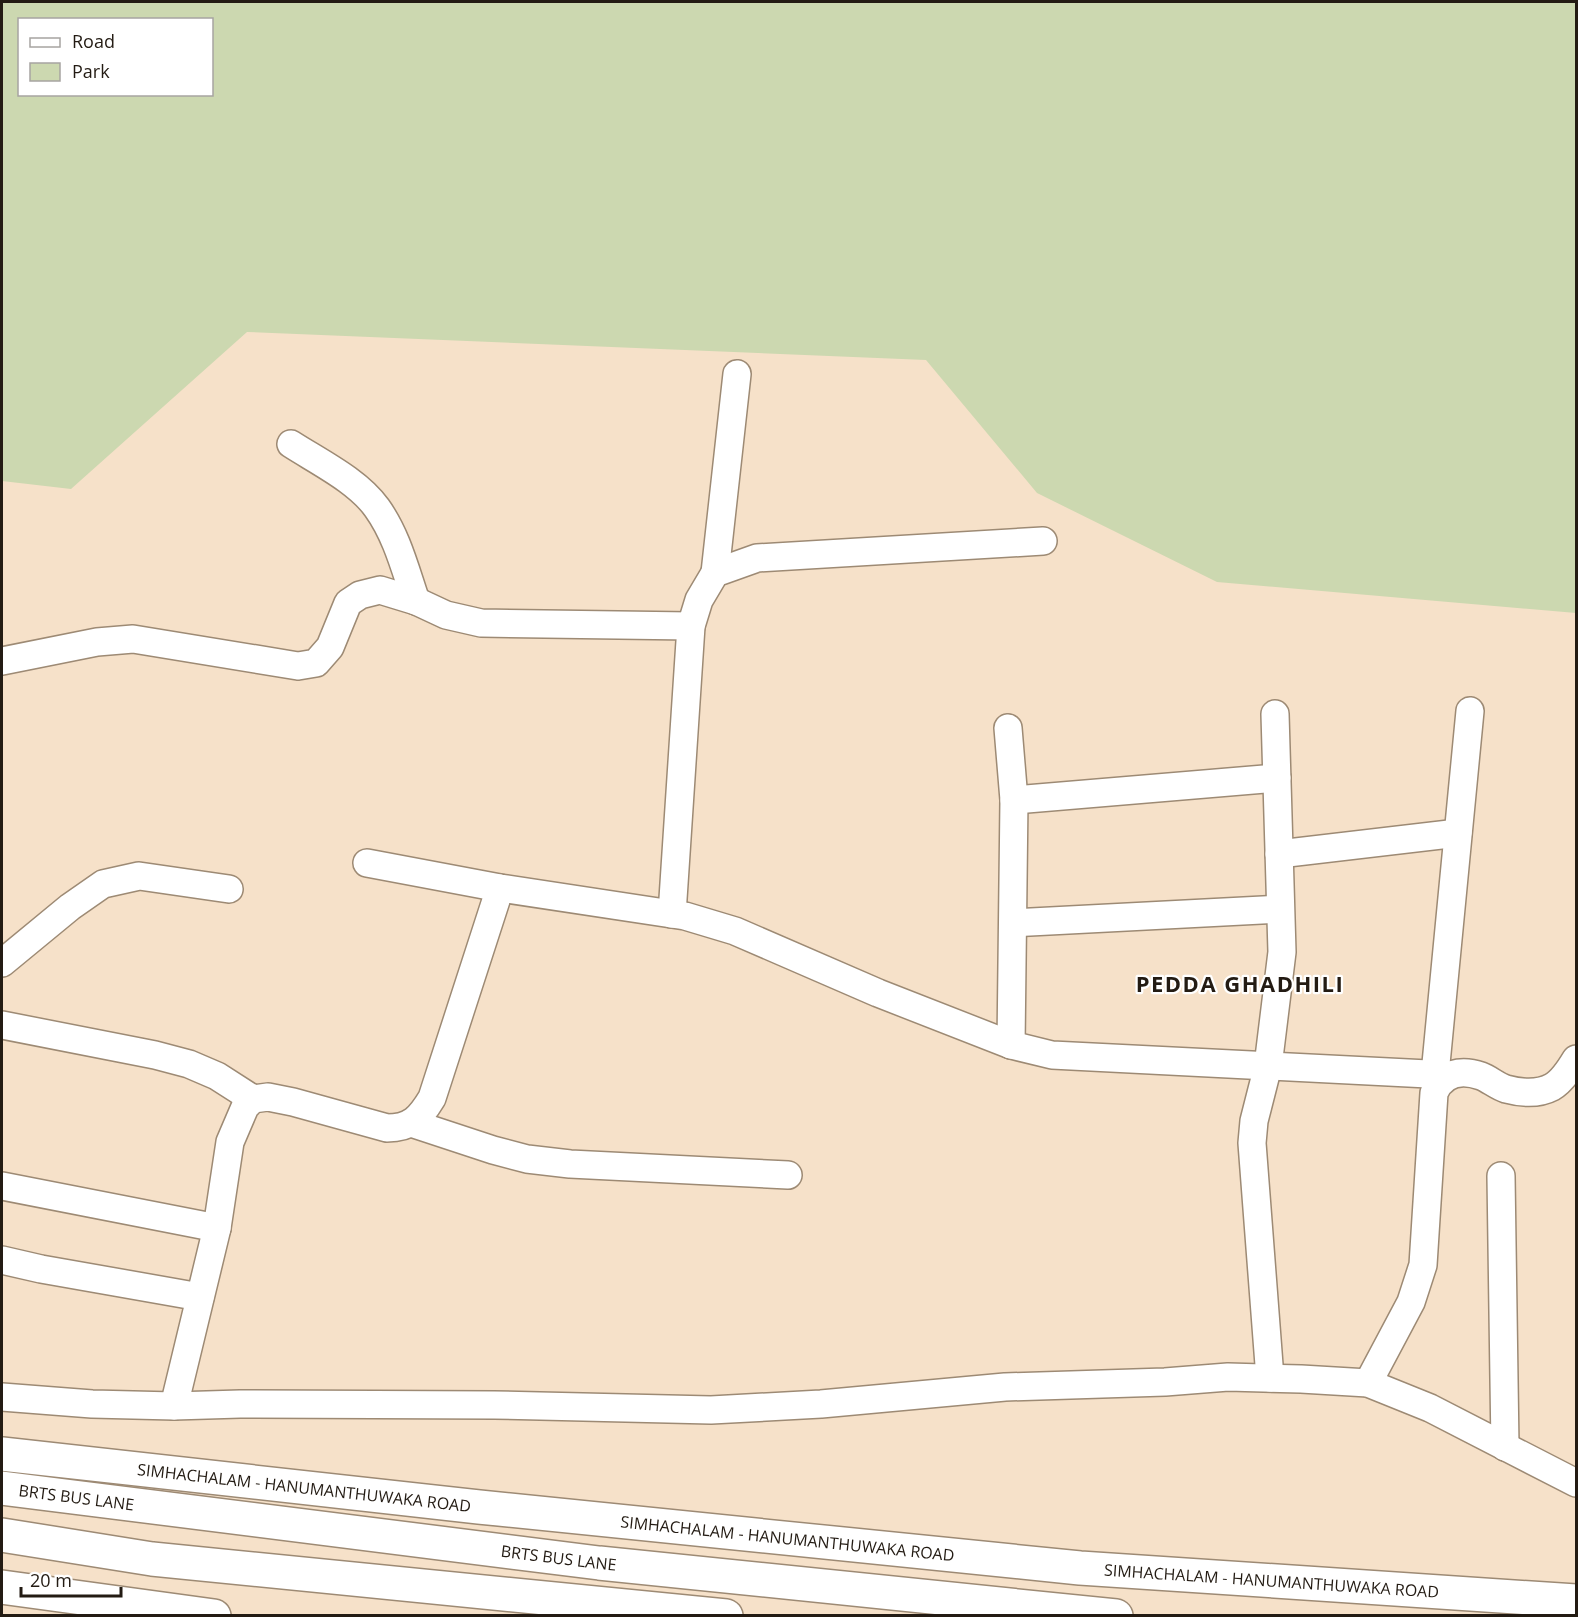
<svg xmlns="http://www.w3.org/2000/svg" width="1578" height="1617" font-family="'Open Sans',sans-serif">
	<rect width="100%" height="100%" fill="#f6e1c9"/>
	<path fill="#ccd8b0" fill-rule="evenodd" d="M2,2H1576V613L1217,582L1037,493L926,360L247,332L71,489L2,481ZM20,20H212V94H20Z"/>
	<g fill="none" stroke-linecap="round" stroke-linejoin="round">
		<defs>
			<g id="street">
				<path d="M291,444C319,462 358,481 377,508C397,536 405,569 416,601"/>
				<polyline points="715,573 737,374"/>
				<polyline points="2,661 97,642 133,639 298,666 316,663 330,647 348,603 360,595 380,590 416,601 446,615 481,623 691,626"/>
				<polyline points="1008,728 1014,800 1011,1045"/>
				<polyline points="1014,800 1277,778"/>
				<polyline points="1279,854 1458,833"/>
				<polyline points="367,863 500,888 685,916 735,931 878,993 1011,1045 1052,1055 1448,1075"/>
				<polyline points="672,914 691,626 699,600 715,573 757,558 1043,541"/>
				<polyline points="1013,923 1280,909"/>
				<polyline points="2,963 70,907 103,884 139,876 229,889"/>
				<polyline points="2,1025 155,1055 189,1064 217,1076 253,1099"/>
				<polyline points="1435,1074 1470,711"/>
				<polyline points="411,1123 493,1150 527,1159 570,1164 788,1175"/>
				<polyline points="1501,1176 1505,1447"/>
				<polyline points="2,1186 217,1228"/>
				<polyline points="2,1260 41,1269 200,1297"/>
				<polyline points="1270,1378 1252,1143 1254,1121 1268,1066 1282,952 1275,714"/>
				<path d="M1368,1383L1411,1302L1423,1265L1434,1093C1442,1073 1461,1069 1481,1076C1489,1079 1497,1086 1506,1089C1521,1093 1537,1095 1552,1087C1561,1082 1570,1069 1576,1059"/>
				<polyline points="2,1397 92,1404 174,1406 240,1404 494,1405 711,1410 821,1404 1005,1387 1165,1382 1228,1377 1301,1379 1368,1383 1430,1408 1576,1483"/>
				<path d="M174,1406L217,1228L230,1142L245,1107L253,1099L268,1097L293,1102L387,1128C411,1128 420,1118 432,1098L500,888"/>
			</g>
			<g id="secondary">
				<path id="s1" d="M2,1488L599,1563L1116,1616"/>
				<polyline points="2,1587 214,1616"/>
			</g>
			<g id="primary">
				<path id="s2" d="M2,1454L479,1507L1080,1568L1576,1601"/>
				<polyline points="2,1535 152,1559 726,1616"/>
			</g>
		</defs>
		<use href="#street" stroke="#9d8a74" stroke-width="30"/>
		<use href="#secondary" stroke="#9d8a74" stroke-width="36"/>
		<use href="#primary" stroke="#9d8a74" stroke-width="36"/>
		<use href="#street" stroke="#fff" stroke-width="27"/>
		<use href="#secondary" stroke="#fff" stroke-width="33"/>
		<use href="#primary" stroke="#fff" stroke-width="33"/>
	</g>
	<g text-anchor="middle" stroke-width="4.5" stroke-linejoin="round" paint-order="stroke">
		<g font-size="16" fill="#231b13" stroke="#fff">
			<text dy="6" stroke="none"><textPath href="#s2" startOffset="304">SIMHACHALAM - HANUMANTHUWAKA ROAD</textPath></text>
			<text dy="6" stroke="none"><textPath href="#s1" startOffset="75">BRTS BUS LANE</textPath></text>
			<text dy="6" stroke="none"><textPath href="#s2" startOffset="790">SIMHACHALAM - HANUMANTHUWAKA ROAD</textPath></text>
			<text dy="6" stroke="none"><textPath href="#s1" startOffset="561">BRTS BUS LANE</textPath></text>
			<text dy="6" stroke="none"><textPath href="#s2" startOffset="1276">SIMHACHALAM - HANUMANTHUWAKA ROAD</textPath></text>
		</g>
		<g font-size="22" font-weight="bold" letter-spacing="1.5" fill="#231b13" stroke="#fff">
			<text x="1240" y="992">PEDDA GHADHILI</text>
		</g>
	</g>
	<rect width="1578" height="1617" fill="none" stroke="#231b13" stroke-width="6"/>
	<rect x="18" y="18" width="195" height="78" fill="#ffffff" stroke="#a7a4a1" stroke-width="1.5"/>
	<rect x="30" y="38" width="30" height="9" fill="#ffffff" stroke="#a7a4a1" stroke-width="1.5"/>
	<text x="72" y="48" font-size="18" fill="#231b13">Road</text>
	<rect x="30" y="63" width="30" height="18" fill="#ccd8b0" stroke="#a7a4a1" stroke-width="1.5"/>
	<text x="72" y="78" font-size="18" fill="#231b13">Park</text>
	<path d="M21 1587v9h100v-9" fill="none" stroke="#231b13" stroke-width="3"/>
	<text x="30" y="1587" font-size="18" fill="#231b13" stroke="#ffffff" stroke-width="4.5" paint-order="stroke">20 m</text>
</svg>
